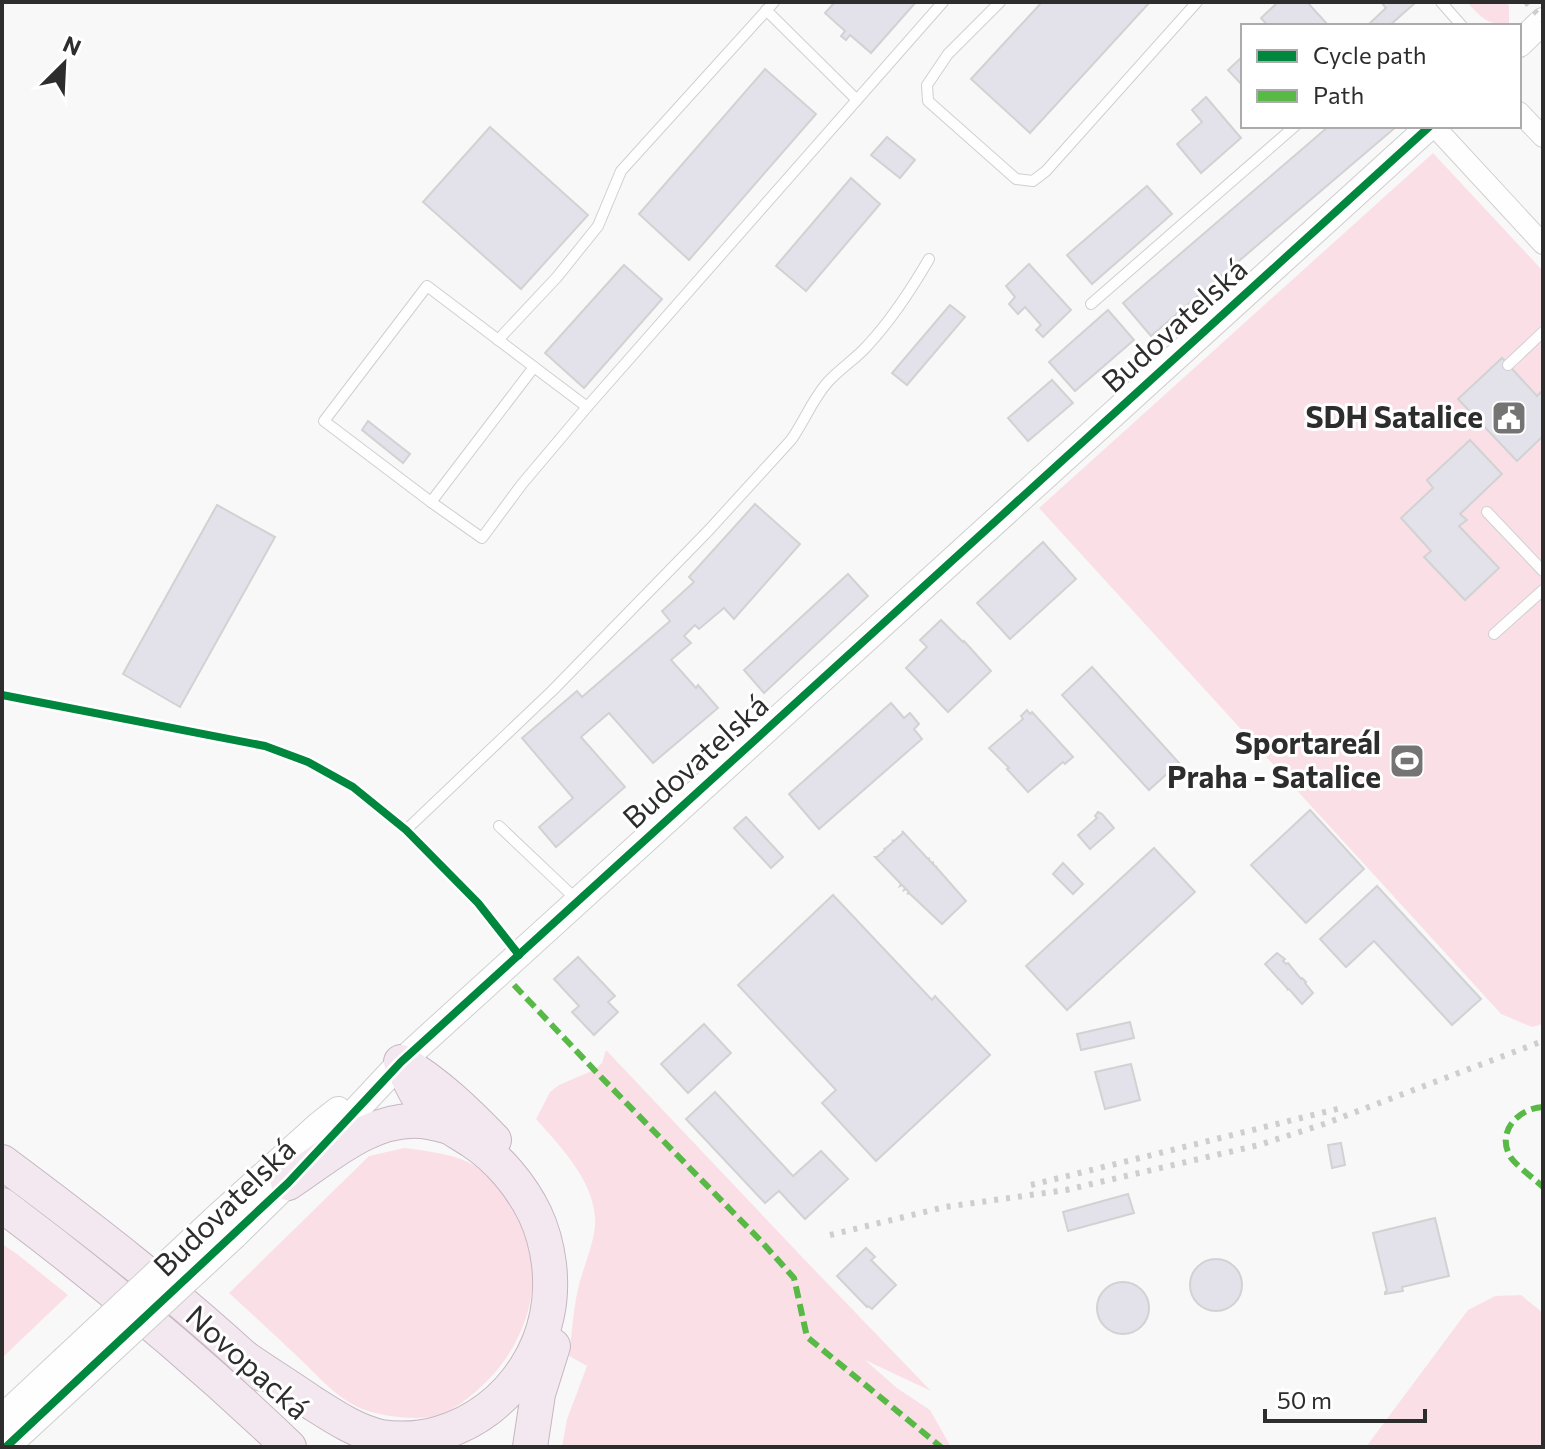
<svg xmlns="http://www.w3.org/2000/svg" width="1545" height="1449" font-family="Commissioner,sans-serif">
	<rect width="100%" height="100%" fill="#f9f8f9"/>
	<g fill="#fae0e6">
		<path d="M1467,2H1505L1509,6V23C1487,26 1481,17 1467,2Z"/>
		<polygon points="1433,153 1543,271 1543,1024 1532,1027 1501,1014 1039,508"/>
		<path d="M606,1050L803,1258L931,1391L865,1360L897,1388L930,1410L951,1447H562L567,1419L587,1366L569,1356C572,1334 573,1310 578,1289C582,1270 597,1237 595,1218C593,1180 560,1146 536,1119L550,1092L559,1085L594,1070L602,1063Z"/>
		<path d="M404,1148C427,1151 449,1153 470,1163C483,1169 496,1185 505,1196C549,1254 538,1328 489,1379C478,1391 456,1409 440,1415C421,1421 387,1417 368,1411C340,1402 321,1379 301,1360C277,1337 253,1315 229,1293L369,1156Z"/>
		<polygon points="2,1244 17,1254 68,1295 2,1358"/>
		<polygon points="1521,1295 1543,1313 1543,1447 1366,1447 1468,1310 1495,1296"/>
	</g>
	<g fill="#e3e1ea" stroke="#d2d2d3" stroke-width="2">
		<polygon points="835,2 916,2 871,53 850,35 846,40 841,36 845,31 825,13"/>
		<polygon points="1042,2 1150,2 1030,133 971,79"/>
		<polygon points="1278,2 1307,2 1329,26 1268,26 1261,18"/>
		<polygon points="1381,2 1414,2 1415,3 1389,26 1371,26 1369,24 1386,8"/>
		<polygon points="1243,56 1243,86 1228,70"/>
		<polygon points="765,69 816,114 689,260 639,214"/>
		<polygon points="1206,97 1241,138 1201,173 1177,144 1202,122 1192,110"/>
		<polygon points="1329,126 1397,126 1151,336 1123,303"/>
		<polygon points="490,127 588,215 521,289 423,202"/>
		<polygon points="887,137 915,160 900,178 871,155"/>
		<polygon points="851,178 880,204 806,291 776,266"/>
		<polygon points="1147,186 1172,214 1092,284 1067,255"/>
		<polygon points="1029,264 1071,310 1043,337 1036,330 1041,325 1025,307 1018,314 1009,304 1015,297 1006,286"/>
		<polygon points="624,265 662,299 584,388 545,353"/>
		<polygon points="950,305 965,317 907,385 892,373"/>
		<polygon points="1108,310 1134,340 1075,391 1049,362"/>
		<polygon points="1502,358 1537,396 1543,390 1543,436 1517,461 1458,399"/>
		<polygon points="1052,380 1073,403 1028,441 1008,418"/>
		<polygon points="368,421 410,454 403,463 362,430"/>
		<polygon points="1470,440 1502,474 1460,514 1467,520 1459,526 1499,568 1465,600 1424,557 1431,551 1401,518 1433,488 1427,480"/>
		<polygon points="755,504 800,544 734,619 724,608 699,629 695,625 684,636 691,643 671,660 696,688 698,685 718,708 653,763 609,713 581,737 625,787 556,847 539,827 573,798 522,738 577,691 582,697 670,621 662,611 694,582 689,577"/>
		<polygon points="217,505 275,537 180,707 123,674"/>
		<polygon points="1043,542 1076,579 1010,639 977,603"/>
		<polygon points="848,574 868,596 764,693 744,670"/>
		<polygon points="941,620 963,642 964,641 991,671 948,712 906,668 927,647 920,640"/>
		<polygon points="1092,667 1179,763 1149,790 1062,695"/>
		<polygon points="891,703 904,718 910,713 919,724 914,729 922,739 819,829 789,794"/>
		<polygon points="1027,710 1030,714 1032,712 1073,757 1065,764 1063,762 1028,792 1007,769 1009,768 989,748 1023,719 1021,716"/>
		<polygon points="1310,810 1364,869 1306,923 1251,865"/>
		<polygon points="1098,812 1102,814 1114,828 1090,849 1078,835 1097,818 1095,816"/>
		<polygon points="746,817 783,857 771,868 734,828"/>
		<polygon points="902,831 928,859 930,858 928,859 932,863 934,862 932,863 936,867 937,866 936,867 966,901 942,924 909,893 907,894 909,892 906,889 904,890 905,888 902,885 900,886 901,884 875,857 877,857 885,850 884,848 885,849 894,841 892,840 894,841 903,833"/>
		<polygon points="1154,848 1195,892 1067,1010 1026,966"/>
		<polygon points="1063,863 1083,884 1073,894 1053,874"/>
		<polygon points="1377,886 1481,999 1452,1025 1374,941 1346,967 1320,939"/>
		<polygon points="833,895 932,1000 935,996 990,1055 876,1161 822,1103 836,1090 738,985"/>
		<polygon points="1277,953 1285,959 1283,961 1286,964 1288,963 1301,979 1302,978 1306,982 1305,983 1313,993 1302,1004 1289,989 1287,990 1288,989 1265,964"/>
		<polygon points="578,957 615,996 608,1002 618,1012 594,1035 572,1012 579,1006 554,979"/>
		<polygon points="1130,1022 1134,1038 1081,1050 1077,1034"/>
		<polygon points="704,1024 731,1053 688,1093 661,1064"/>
		<polygon points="1131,1064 1140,1100 1105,1109 1095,1072"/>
		<polygon points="715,1092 793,1176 821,1151 848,1179 805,1219 779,1191 765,1203 686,1119"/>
		<polygon points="1341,1143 1345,1165 1332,1168 1328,1145"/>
		<polygon points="1128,1194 1134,1213 1068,1231 1063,1212"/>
		<polygon points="1435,1218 1449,1276 1402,1287 1403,1291 1385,1294 1385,1292 1387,1291 1373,1233"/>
		<polygon points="866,1248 875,1257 871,1260 896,1285 872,1309 868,1306 867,1307 837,1276"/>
		<circle cx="1216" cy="1285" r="26"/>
		<circle cx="1123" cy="1308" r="26"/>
	</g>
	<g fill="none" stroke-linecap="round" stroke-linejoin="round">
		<defs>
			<g id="service">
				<polyline points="1000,2 948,54 927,85 928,101 1016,179 1033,181 1046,171 1197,2"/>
				<polyline points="1441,2 1462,26"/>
				<polyline points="766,10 857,100"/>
				<polygon points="427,286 534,367 431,502 324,421"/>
				<polyline points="1091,304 1295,126"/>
				<polyline points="498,340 557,277 598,226 621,171 774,2"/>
				<polyline points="1508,365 1543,332"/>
				<polyline points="534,367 587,407"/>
				<polyline points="431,502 482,538 522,484 587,407 943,2"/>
				<polyline points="1487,512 1543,571"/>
				<polyline points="1494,634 1543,590"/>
				<polyline points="308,762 353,787 406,830 478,903 517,953"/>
				<polyline points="499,826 577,900"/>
				<path d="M406,830L553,690L709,530L791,440C804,422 812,400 827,383C839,369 856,359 868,345C892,319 911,290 929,259"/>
			</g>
			<g id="minor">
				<polyline points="1519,112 1543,137"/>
				<polyline points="1434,126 1543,244"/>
			</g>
			<g id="tertiary">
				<polyline points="1519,44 1543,21"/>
				<polyline points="214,1220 319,1125 338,1110"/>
				<polyline points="234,1236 288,1183 401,1062 1430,126"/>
				<polyline points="2,1418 63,1361"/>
				<polyline points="6,1447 82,1377"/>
			</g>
			<g id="trunk">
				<path d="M403,1063C438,1084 466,1111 494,1140"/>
				<path d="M2,1162C92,1229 181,1298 262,1374"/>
				<path d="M288,1183C328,1157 370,1117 421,1121C429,1122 438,1124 446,1126"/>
				<path d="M2,1205C102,1280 199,1361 289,1447"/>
				<path d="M245,1358C267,1373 289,1387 311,1402C333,1416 355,1431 381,1437C461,1449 532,1390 547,1315C554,1282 549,1244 535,1214C521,1185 498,1158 472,1141C455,1130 437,1121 424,1105C414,1092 408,1077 401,1062"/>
				<polyline points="530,1447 538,1394 553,1346"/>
			</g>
		</defs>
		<use href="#service" stroke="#d0cfd0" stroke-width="12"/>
		<use href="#minor" stroke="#d0cfd0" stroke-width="22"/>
		<use href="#tertiary" stroke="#d0cfd0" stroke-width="28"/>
		<use href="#trunk" stroke="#c5b6c0" stroke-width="36"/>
		<use href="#service" stroke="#fefefe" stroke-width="10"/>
		<use href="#minor" stroke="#fefefe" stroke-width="20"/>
		<use href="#tertiary" stroke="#fefefe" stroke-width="26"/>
		<use href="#trunk" stroke="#f3e8ef" stroke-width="34"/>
		<g stroke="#cfcecf" stroke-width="6" stroke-dasharray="4 8" stroke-linecap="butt">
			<polyline points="1526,2 1543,20"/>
			<polyline points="1031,1185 1341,1108"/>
			<polyline points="830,1235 945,1207 1066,1190 1259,1145 1324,1124 1543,1041"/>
		</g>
		<defs>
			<g id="tertiary-bridge">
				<polyline points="63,1361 214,1220"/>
				<polyline points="82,1377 234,1236"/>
			</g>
		</defs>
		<use href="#tertiary-bridge" stroke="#d0cfd0" stroke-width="28" stroke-linecap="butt"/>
		<use href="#tertiary-bridge" stroke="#fefefe" stroke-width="26"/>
		<g stroke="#58b947" stroke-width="6" stroke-dasharray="12 6" stroke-linecap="butt">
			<polyline points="514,985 601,1077 761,1241 794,1278 807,1337 941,1447"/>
			<path d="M1543,1107C1519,1108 1496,1131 1510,1156C1514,1164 1536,1180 1543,1187"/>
		</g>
		<defs>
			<g id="cycleway">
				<polyline points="2,695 265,746 308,762 353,787 406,830 478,903 519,955"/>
				<polyline points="6,1447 288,1183 401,1062 1430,126"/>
			</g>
		</defs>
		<use href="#cycleway" stroke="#fff" stroke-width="13"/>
		<use href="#cycleway" stroke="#00873e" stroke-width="8"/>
	</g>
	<defs>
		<symbol id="civic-square" viewBox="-11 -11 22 22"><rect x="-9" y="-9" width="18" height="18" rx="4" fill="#757475" stroke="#fff"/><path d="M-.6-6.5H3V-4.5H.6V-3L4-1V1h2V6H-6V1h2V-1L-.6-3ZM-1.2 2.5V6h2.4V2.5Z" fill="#fff"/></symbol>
		<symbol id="stadium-square" viewBox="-11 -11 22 22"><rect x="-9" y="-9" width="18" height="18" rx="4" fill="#757475" stroke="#fff"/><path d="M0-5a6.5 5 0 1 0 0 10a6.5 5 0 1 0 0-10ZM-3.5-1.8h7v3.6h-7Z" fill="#fff"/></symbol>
	</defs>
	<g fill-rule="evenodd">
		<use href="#civic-square" x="1489" y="398" width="40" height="40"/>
		<use href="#stadium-square" x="1387" y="741" width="40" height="40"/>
	</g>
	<g text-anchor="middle" stroke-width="6" stroke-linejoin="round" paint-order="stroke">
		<g font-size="30" fill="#2e2d2e" stroke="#fff">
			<text transform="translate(1175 326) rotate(-42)" y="10">Budovatelská</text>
			<text transform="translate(696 762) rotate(-42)" y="10">Budovatelská</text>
			<text transform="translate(225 1208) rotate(-44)" y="10">Budovatelská</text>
			<text transform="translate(247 1363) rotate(42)" y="10">Novopacká</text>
		</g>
		<g font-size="30" font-weight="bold" fill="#2e2d2e" stroke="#fff" text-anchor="end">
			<text x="1483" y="428">SDH Satalice</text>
			<text x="1381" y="754">Sportareál<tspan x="1381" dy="34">Praha - Satalice</tspan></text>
		</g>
	</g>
	<rect width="1545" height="1449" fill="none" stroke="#2e2d2e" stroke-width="8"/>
	<rect x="1241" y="24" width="280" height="104" fill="#ffffff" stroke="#ababab" stroke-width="2"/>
	<rect x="1257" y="50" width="40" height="12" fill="#00873e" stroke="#ababab" stroke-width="2"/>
	<text x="1313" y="64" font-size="24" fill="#2e2d2e">Cycle path</text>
	<rect x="1257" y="90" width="40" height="12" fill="#58b947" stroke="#ababab" stroke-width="2"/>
	<text x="1313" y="104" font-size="24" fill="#2e2d2e">Path</text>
	<g transform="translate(64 64) rotate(24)" stroke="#ffffff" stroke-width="6" paint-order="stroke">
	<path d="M0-6L14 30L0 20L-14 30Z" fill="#2e2d2e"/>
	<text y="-12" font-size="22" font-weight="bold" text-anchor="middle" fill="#2e2d2e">N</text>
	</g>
	<path d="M1265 1409v12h160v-12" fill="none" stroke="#2e2d2e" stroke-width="4"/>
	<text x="1277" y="1409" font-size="24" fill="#2e2d2e" stroke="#ffffff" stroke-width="6" paint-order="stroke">50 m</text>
</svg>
